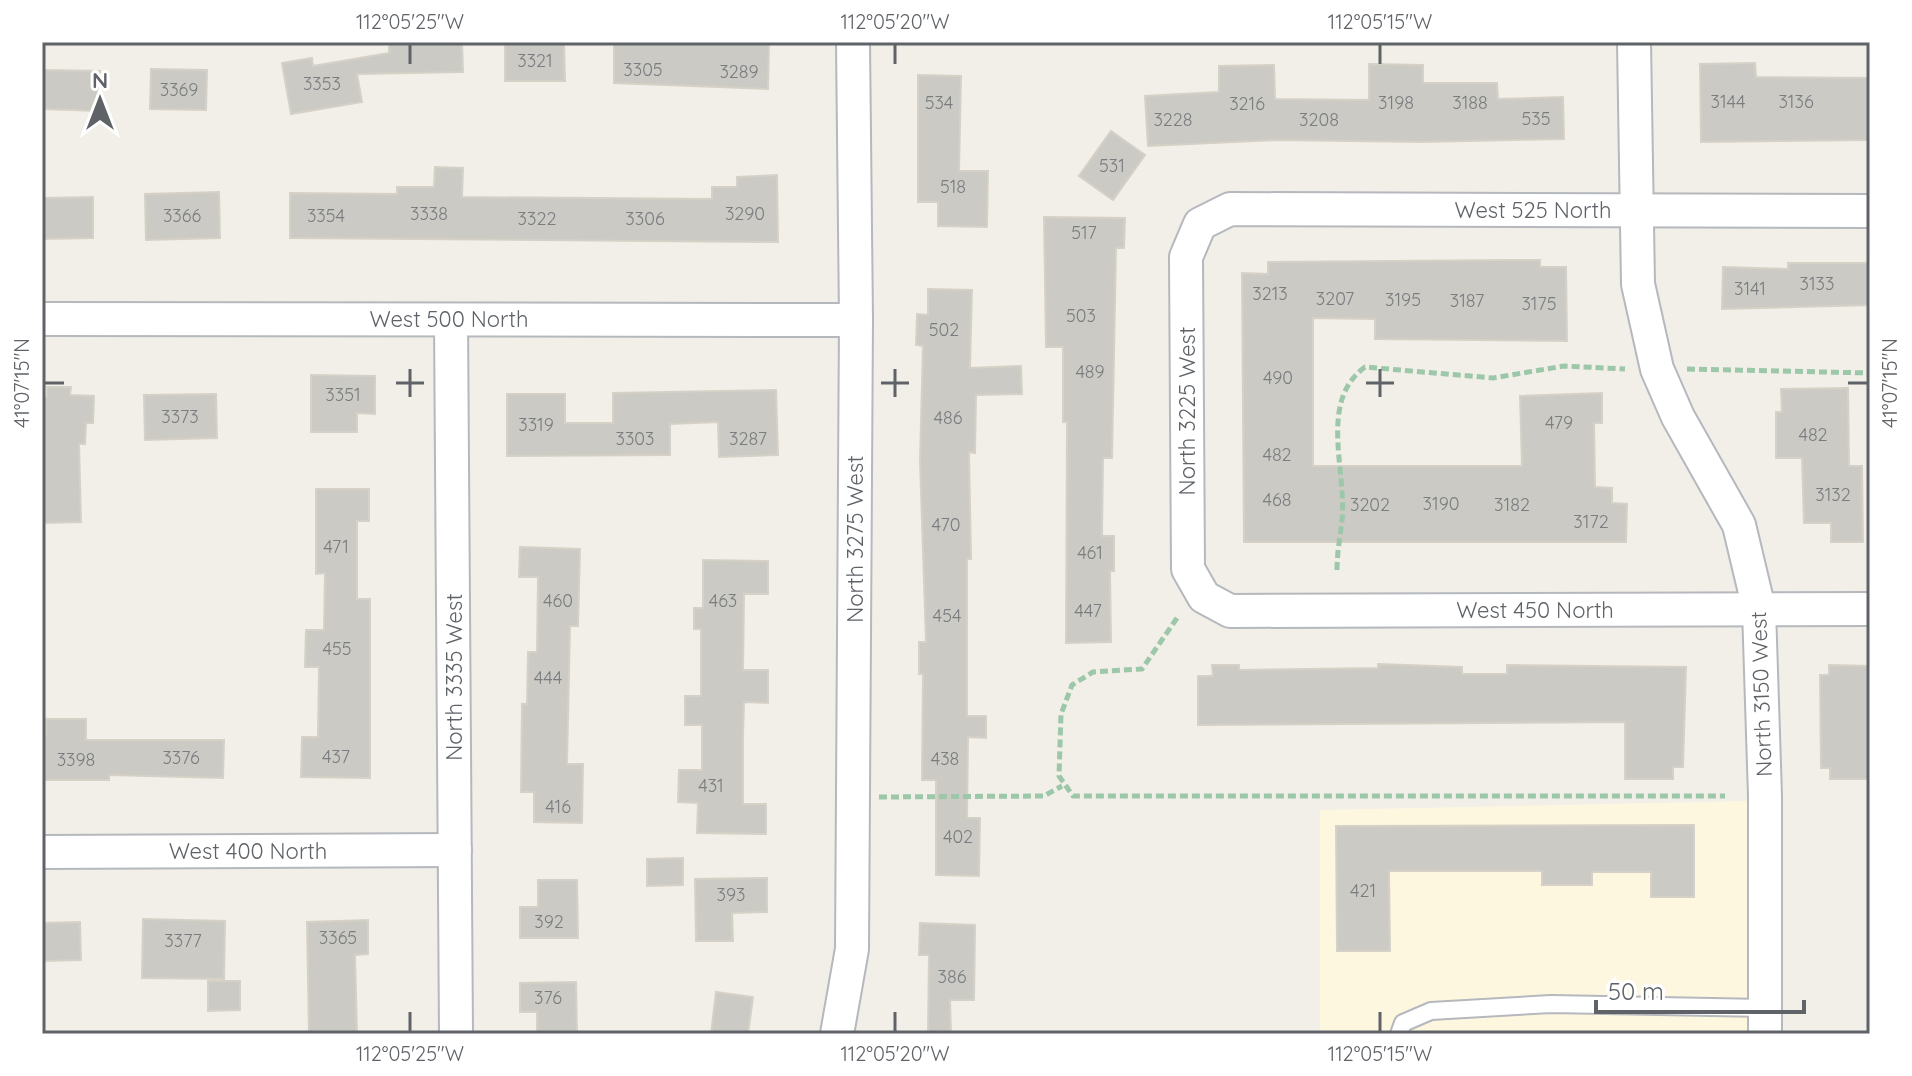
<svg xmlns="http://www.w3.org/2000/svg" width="1912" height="1076" font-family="Quicksand,sans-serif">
	<rect width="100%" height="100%" fill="#f1efe8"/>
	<polygon fill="#fef7e0" points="1747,801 1747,1034 1320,1034 1320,810"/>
	<g fill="#cccac5" stroke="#d6d1c6" stroke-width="2">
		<polygon points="389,42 462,42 463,72 357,74 362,102 291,114 282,63 312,58 313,66 389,53"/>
		<polygon points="505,42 564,42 565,81 505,81"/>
		<polygon points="614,42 769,42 768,89 614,83"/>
		<polygon points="1755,63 1756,77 1870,78 1870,140 1701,142 1700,64"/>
		<polygon points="1369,64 1423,65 1423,83 1497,83 1498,99 1563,97 1564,139 1422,142 1276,140 1148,146 1145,96 1219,92 1219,66 1274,65 1275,99 1369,100"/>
		<polygon points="151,69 207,70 206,110 150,109"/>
		<polygon points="44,70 100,71 100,111 43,109"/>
		<polygon points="918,75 961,76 959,171 988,171 987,227 938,226 938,202 918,202"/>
		<polygon points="1111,131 1145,155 1113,200 1079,176"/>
		<polygon points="435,167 463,168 462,197 712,199 712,187 737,187 737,177 777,175 778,242 290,238 290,193 397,194 397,187 434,187"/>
		<polygon points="219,192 220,238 146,240 145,194"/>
		<polygon points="93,197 93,238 42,239 42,198"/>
		<polygon points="1044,217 1125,218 1124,248 1116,248 1112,458 1103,458 1102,536 1114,536 1114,571 1110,571 1111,642 1066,643 1067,422 1063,422 1063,347 1046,347"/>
		<polygon points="1510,260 1540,260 1540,267 1566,267 1567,341 1375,339 1375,319 1313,318 1313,466 1522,466 1520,396 1602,393 1602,423 1594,423 1595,487 1612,488 1612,503 1627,504 1626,542 1244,542 1242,273 1268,274 1268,262"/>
		<polygon points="1788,263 1870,263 1870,305 1722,309 1723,267 1788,269"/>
		<polygon points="928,289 972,290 970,368 1021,366 1022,394 976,395 975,453 969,452 971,559 967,559 967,716 986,716 986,738 968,737 967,818 980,818 979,876 936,875 936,780 922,780 923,674 919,674 919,642 926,642 920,461 923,346 916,345 917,314 928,315"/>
		<polygon points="311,375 375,376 375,414 357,413 357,432 311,432"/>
		<polygon points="47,387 71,387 70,395 94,396 93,423 86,423 85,444 79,444 81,522 42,523 42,397 47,397"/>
		<polygon points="1848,388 1849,466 1862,466 1863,542 1831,542 1831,523 1804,523 1802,458 1776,458 1776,412 1782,412 1781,389"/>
		<polygon points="776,390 778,455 719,457 718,422 670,424 670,455 507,456 507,394 565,394 565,423 613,423 613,393"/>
		<polygon points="216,394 217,438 145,440 144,395"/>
		<polygon points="316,489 369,489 369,521 357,521 357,599 370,599 370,778 301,777 302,737 318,737 319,667 305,667 306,630 324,630 325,573 316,574"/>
		<polygon points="520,547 580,549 578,626 570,626 567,764 583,764 582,823 534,822 534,792 521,792 522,704 527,704 528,652 537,652 538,577 519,577"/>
		<polygon points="703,560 768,561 768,594 744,594 743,670 768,670 768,703 744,702 743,735 743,804 766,804 766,834 697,833 698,803 678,802 679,770 702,770 702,725 685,725 685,696 701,696 701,629 694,629 694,608 703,608"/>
		<polygon points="1378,664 1462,667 1462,674 1507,674 1507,665 1686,667 1683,767 1673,767 1673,779 1625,779 1625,722 1198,725 1198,676 1213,676 1212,665 1239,665 1239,670 1378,668"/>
		<polygon points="1829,665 1870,666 1870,779 1830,779 1830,768 1821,768 1820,675 1829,675"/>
		<polygon points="46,719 86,719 86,740 224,740 223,778 109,775 109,780 42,780 42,735 46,735"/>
		<polygon points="1694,825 1694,897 1651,897 1651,872 1592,872 1592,885 1542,885 1542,871 1389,871 1390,951 1337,951 1336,826"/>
		<polygon points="683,858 683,885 647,886 647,859"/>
		<polygon points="767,878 767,912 732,913 733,941 696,941 695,879"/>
		<polygon points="538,880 577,880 578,938 520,938 520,907 538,907"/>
		<polygon points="143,919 225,921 224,979 142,978"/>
		<polygon points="368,920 368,954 355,955 357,1034 309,1034 307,922"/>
		<polygon points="80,922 81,960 42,961 42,923"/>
		<polygon points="920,923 975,925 974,1000 950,1000 951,1034 928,1034 929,955 919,955"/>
		<polygon points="208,981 240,981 240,1010 208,1011"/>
		<polygon points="576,982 577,1034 537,1034 537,1012 520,1012 520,983"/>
		<polygon points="716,992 753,997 748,1034 711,1034"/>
	</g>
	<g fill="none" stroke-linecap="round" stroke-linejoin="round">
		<defs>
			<polyline id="lane" points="1399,1034 1403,1023 1431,1011 1551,1004 1765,1008"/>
			<g id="street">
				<polyline points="1634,42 1638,284 1657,369 1678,417 1739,525 1759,609 1765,796 1765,1034"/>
				<polyline points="1870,211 1230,209 1200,224 1186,257 1188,569 1204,597 1230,611 1870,609"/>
				<polyline points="42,319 856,320"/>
				<polyline points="451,320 456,1034"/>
				<polyline points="42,852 455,850"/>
				<polyline points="837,1034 852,949 856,320 853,42"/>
			</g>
		</defs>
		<use href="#lane" stroke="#b5b8bc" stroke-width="20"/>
		<use href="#street" stroke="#b5b8bc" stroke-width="36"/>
		<g stroke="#9cc7a9" stroke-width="5" stroke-dasharray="8 4" stroke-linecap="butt">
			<polyline points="1687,369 1870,373"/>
			<path d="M1337,570C1337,552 1340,538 1342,520C1347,471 1318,401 1365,367L1493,378L1564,366L1625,369"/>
			<polyline points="1177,618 1142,669 1093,672 1072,685 1061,714 1059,776 1073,796 1725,796"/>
			<polyline points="879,797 1044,796 1062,786"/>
		</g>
		<use href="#lane" stroke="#fff" stroke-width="16"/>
		<use href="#street" stroke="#fff" stroke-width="32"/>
	</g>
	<path fill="none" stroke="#5f6368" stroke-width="3" d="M410,44V64M895,44V64M1380,44V64M410,369V397M895,369V397M1380,369V397M44,383H64M396,383H424M881,383H909M1366,383H1394M1848,383H1868M410,1012V1032M895,1012V1032M1380,1012V1032"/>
	<g text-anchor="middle" stroke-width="6" stroke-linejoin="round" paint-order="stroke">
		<g font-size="18" fill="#7a7d7f">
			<text x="535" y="67">3321</text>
			<text x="643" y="76">3305</text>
			<text x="739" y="78">3289</text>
			<text x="322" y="90">3353</text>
			<text x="179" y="96">3369</text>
			<text x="1728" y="108">3144</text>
			<text x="1796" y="108">3136</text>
			<text x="939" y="109">534</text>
			<text x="1396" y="109">3198</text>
			<text x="1470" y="109">3188</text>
			<text x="1247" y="110">3216</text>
			<text x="1536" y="125">535</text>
			<text x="1173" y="126">3228</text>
			<text x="1319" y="126">3208</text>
			<text x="1112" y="172">531</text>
			<text x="953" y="193">518</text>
			<text x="429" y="220">3338</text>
			<text x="745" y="220">3290</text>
			<text x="182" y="222">3366</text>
			<text x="326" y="222">3354</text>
			<text x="537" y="225">3322</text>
			<text x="645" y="225">3306</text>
			<text x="1084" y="239">517</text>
			<text x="1817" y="290">3133</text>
			<text x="1750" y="295">3141</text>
			<text x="1270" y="300">3213</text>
			<text x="1335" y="305">3207</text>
			<text x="1403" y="306">3195</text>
			<text x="1467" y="307">3187</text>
			<text x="1539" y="310">3175</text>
			<text x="1081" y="322">503</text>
			<text x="944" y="336">502</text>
			<text x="1090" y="378">489</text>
			<text x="1278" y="384">490</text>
			<text x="343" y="401">3351</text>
			<text x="180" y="423">3373</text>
			<text x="948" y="424">486</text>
			<text x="1559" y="429">479</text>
			<text x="536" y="431">3319</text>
			<text x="1813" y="441">482</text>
			<text x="635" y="445">3303</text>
			<text x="748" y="445">3287</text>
			<text x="1277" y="461">482</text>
			<text x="1833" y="501">3132</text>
			<text x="1277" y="506">468</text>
			<text x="1441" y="510">3190</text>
			<text x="1370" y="511">3202</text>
			<text x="1512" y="511">3182</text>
			<text x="1591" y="528">3172</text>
			<text x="946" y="531">470</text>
			<text x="336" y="553">471</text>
			<text x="1090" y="559">461</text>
			<text x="558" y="607">460</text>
			<text x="723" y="607">463</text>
			<text x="1088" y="617">447</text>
			<text x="947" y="622">454</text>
			<text x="337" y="655">455</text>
			<text x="548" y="684">444</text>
			<text x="336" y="763">437</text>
			<text x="181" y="764">3376</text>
			<text x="945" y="765">438</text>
			<text x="76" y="766">3398</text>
			<text x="711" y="792">431</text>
			<text x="558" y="813">416</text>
			<text x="958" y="843">402</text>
			<text x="1363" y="897">421</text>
			<text x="731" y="901">393</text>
			<text x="549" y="928">392</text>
			<text x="338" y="944">3365</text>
			<text x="183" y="947">3377</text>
			<text x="952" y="983">386</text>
			<text x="548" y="1004">376</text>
		</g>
		<g font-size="22" fill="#5f6368" stroke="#fff">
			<text x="1533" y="218">West 525 North</text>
			<text x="449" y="327">West 500 North</text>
			<text transform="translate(1187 411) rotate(-90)" y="8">North 3225 West</text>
			<text transform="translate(855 539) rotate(-90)" y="8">North 3275 West</text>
			<text x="1535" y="618">West 450 North</text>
			<text transform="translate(454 677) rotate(-90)" y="8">North 3335 West</text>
			<text transform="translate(1761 694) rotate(-92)" y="8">North 3150 West</text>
			<text x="248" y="859">West 400 North</text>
		</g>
	</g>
	<rect width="1912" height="1076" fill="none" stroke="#ffffff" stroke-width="88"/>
	<g transform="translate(100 100)" stroke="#ffffff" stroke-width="6" paint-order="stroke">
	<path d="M0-6L14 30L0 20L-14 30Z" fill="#5f6368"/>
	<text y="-12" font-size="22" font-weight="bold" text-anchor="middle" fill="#5f6368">N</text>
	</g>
	<path d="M1596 1000v12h208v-12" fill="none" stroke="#5f6368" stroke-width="4"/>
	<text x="1608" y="1000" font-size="24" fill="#5f6368" stroke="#ffffff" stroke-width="6" paint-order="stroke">50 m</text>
	<rect x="44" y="44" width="1824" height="988" fill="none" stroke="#5f6368" stroke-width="3"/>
	<g font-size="20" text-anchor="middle" fill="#5f6368">
		<text x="410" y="29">112°05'25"W</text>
		<text x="895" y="29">112°05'20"W</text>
		<text x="1380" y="29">112°05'15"W</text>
		<text transform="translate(22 383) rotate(-90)" y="7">41°07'15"N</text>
		<text transform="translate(1890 383) rotate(-90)" y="7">41°07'15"N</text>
		<text x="410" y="1061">112°05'25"W</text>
		<text x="895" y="1061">112°05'20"W</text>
		<text x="1380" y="1061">112°05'15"W</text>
	</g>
</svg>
